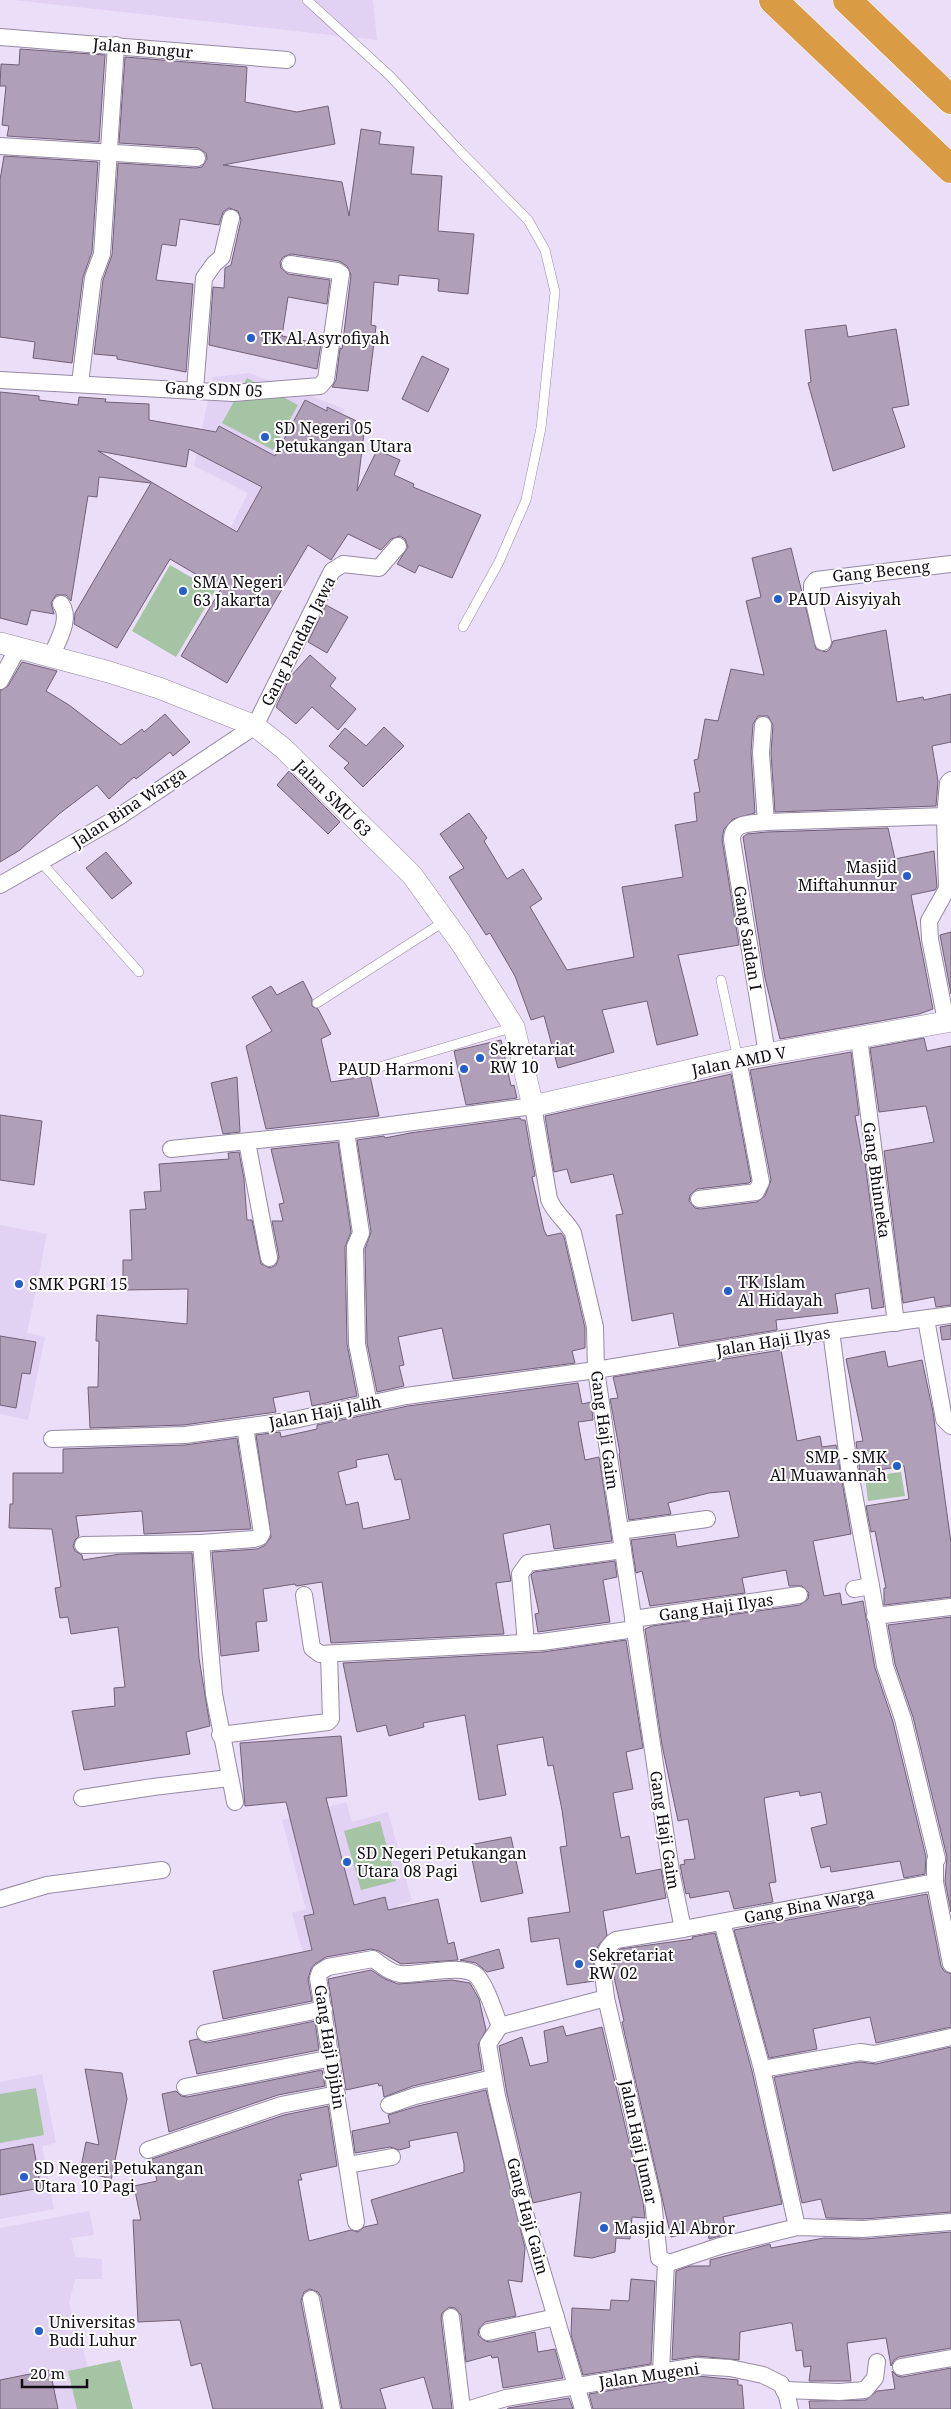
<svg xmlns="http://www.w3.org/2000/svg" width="951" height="2409" font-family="'Noto Serif',serif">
	<rect width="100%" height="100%" fill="#ebdef9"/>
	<g fill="#e1d1f3">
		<polygon points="13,0 373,0 377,40"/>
		<polygon points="249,373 345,409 274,550 231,527 248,493 194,466 213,377"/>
		<polygon points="0,1225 47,1234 27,1333 45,1337 28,1420 0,1414"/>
		<polygon points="346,1802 352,1822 388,1812 412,1901 398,1905 408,1940 307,1967 292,1913 306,1909 282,1820"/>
		<polygon points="42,2074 56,2143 42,2146 54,2209 0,2219 0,2082"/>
		<polygon points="89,2211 94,2235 71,2238 75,2257 102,2259 102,2279 75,2279 69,2303 88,2367 120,2360 133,2409 0,2409 0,2228"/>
	</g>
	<g fill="#a5c4a4">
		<polygon points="247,378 298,405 273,450 222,423"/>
		<polygon points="170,565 215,591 176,657 132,631"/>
		<polygon points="901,1472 905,1496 868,1501 865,1477"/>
		<polygon points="380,1821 396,1881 361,1890 344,1831"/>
		<polygon points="36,2088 44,2135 0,2143 0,2094"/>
		<polygon points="120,2360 133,2409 77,2409 68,2371"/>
	</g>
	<g fill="#b09fb8" stroke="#706177" fill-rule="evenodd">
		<polygon points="20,49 105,55 99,142 7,136 9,126 2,125 6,86 0,86 1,64 19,65"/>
		<polygon points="125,57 247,67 245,102 297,112 328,106 335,144 223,165 342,182 349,216 361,129 381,132 379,144 414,147 411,174 442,176 438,231 474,234 468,294 438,291 439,279 399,275 398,285 374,282 371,325 376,326 368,391 332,387 336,380 340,348 342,349 351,275 347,266 339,261 291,254 283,257 280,262 281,268 288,274 330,280 327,304 288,297 282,336 321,344 317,369 209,345 213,287 224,288 225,268 231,265 241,220 238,211 229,208 223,212 219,225 180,219 176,246 162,244 156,280 193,284 186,372 117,359 117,356 94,354 103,280 112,255 118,163 196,168 202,167 207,159 206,153 198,148 119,143"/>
		<polygon points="4,156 98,162 92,252 83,277 72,363 33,358 35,342 0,337 0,180"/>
		<polygon points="846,325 848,337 896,329 909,405 892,408 905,447 833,471 808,383 811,382 805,330"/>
		<polygon points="422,356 449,369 428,412 402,399"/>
		<path d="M0,392L39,396V400L78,405L79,397L106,399L105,402L149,404V420L216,432L219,426L275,456L305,400L327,411V407L365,425L357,491L377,450L400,460L394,475L414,484L413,487L481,515L452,578L419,565L415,573L397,564L408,547L405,539L400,536L391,539L381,550L348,534L331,560L308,545L227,683L181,656L221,589L170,559L117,648L74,624L75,613L151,483L99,477L97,497L88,496L71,601L66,595H56L51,603L54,614L31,610L27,625L0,618ZM189,449L262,487L237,532L98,451L186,467Z"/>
		<polygon points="791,548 816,649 826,652 830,649 833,641 886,630 897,702 923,697 924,700 951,694 951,742 932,746 938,781 936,806 775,812 771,753 773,725 768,716 758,716 753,724 751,752 755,813 733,819 724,829 722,839 739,945 678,955 698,1035 657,1045 647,1001 602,1010 614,1052 558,1068 544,1016 531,1020 515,976 490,933 486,935 449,877 464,868 440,834 469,813 487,838 484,841 507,879 523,869 542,899 530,907 567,970 634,957 622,887 683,877 675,825 697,821 694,793 700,792 694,760 698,759 705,719 718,721 731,669 764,675 746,601 761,597 752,558"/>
		<polygon points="326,605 348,617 327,653 308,642"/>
		<polygon points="310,655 336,678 330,686 356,709 338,730 312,707 296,724 276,707 290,677"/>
		<polygon points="22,662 57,671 46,691 69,705 121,745 142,729 144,732 165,714 190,742 173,756 170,752 136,779 134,777 109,799 97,785 59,814 20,850 0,862 0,691 8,686"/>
		<polygon points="384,727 404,746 363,787 344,768 349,763 329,746 345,728 366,746"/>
		<polygon points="289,771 340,822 328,834 277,785"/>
		<polygon points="888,828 895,859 934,851 937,887 935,890 911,895 933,1009 919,1014 780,1039 765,978 743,837 747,834 767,832"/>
		<polygon points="106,852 132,883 112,899 86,868"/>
		<polygon points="951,932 951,994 940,935"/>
		<polygon points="303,981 312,999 312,1006 318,1009 331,1034 321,1039 331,1082 370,1076 379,1116 266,1129 246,1046 272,1031 252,997 271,986 277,995"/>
		<polygon points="924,1038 927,1051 951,1046 951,1305 936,1307 934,1297 903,1303 884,1151 934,1142 926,1106 879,1112 870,1048"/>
		<polygon points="501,1040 511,1086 514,1085 517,1098 466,1105 454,1051"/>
		<polygon points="851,1052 859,1115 855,1116 862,1155 864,1155 884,1307 872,1309 869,1288 835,1294 838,1313 776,1320 777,1330 679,1346 673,1313 632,1321 616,1215 623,1214 613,1174 571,1183 567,1169 554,1172 545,1116 731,1074 751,1181 749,1183 697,1189 690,1195 689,1201 695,1208 700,1209 757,1202 765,1196 771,1180 750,1070"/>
		<polygon points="237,1077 240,1132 223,1134 211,1083"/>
		<polygon points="0,1115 42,1121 34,1185 0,1180"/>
		<polygon points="520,1118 521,1120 525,1120 535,1176 532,1177 544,1230 547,1236 561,1233 564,1237 585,1328 585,1348 572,1351 575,1363 453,1379 442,1328 398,1337 404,1365 399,1366 404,1386 377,1392 367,1343 365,1249 371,1232 357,1140 384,1136 385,1138 410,1133"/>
		<polygon points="338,1142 351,1232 345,1247 347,1344 357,1396 312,1406 309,1391 273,1398 276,1412 184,1425 90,1428 88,1387 98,1387 99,1341 96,1341 97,1315 187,1324 188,1289 123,1290 123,1260 132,1260 130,1210 146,1209 144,1192 161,1191 159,1164 229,1159 228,1153 239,1152 244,1179 247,1220 252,1220 261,1264 270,1268 276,1265 279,1257 272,1221 283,1221 279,1204 284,1203 271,1149"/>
		<polygon points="951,1325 951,1339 942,1340 940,1327"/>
		<polygon points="0,1336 36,1342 30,1374 22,1373 16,1408 0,1405"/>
		<polygon points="781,1350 797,1441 820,1436 822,1447 836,1445 851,1534 813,1541 824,1596 840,1593 842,1605 863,1601 875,1668 893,1722 926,1857 925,1874 904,1878 900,1861 831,1872 830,1866 821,1868 811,1828 827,1824 821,1792 800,1796 799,1791 764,1798 776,1882 769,1883 773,1902 734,1909 729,1891 690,1898 689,1893 686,1894 680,1865 685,1864 684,1860 695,1859 688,1819 678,1821 662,1745 645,1629 652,1626 800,1605 808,1599 809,1593 802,1586 789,1586 786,1570 742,1578 745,1593 650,1606 642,1571 636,1573 631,1540 675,1534 677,1547 739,1537 729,1491 709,1493 668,1503 671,1514 629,1520 619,1454 620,1453 610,1399 618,1398 613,1377"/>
		<polygon points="885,1351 888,1367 922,1360 933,1412 951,1543 951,1597 884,1605 884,1588 886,1588 875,1531 871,1532 866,1506 909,1499 904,1466 860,1473 856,1442 863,1441 846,1359"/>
		<path d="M578,1383L582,1404L591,1402L593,1420L578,1422L585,1460L599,1457L612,1541L554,1549L550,1524L503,1534L511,1581L496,1583L504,1634L331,1643L322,1582L296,1586L295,1584L263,1589L267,1621L256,1622L259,1651L221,1656L212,1552L257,1549L264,1546L271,1537L256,1435L280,1432L281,1437L317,1429V1425L408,1406ZM388,1454L395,1480L401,1479L410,1519L363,1529L358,1502L346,1505L338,1472L357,1467L356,1460Z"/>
		<polygon points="237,1438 251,1529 144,1534 142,1511 76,1516 79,1536 75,1540 73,1546 75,1551 82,1555 83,1560 120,1554 192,1553 199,1658 210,1726 186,1732 190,1754 84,1770 72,1711 115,1706 114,1688 125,1687 118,1627 71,1634 68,1617 60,1618 55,1588 61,1587 52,1529 9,1528 10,1504 13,1504 13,1473 63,1473 63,1449 185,1445"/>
		<polygon points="615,1561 617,1577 603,1580 610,1622 538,1632 535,1614 539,1613 531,1575 534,1572"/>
		<polygon points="951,1617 951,1912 945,1881 947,1857 913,1717 895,1664 888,1625"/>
		<polygon points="626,1640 643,1748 626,1752 633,1789 613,1793 621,1838 629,1836 636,1874 661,1869 666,1898 603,1911 607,1935 598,1946 594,1956 594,1981 567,1985 559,1938 531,1942 528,1918 570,1912 560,1847 567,1846 562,1810 553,1765 548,1766 543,1737 497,1745 506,1795 479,1800 465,1715 423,1723 424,1727 389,1736 386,1725 357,1732 343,1663 543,1652"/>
		<polygon points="341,1736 347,1796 326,1798 354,1905 385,1897 388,1910 438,1899 448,1944 454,1942 458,1960 401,1964 379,1951 371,1949 326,1957 315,1964 311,1969 308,1979 312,2001 223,2019 213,1971 312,1950 304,1916 314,1914 286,1802 245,1806 240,1743"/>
		<polygon points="511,1837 523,1893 481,1902 469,1845"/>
		<polygon points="927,1894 941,1966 944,1971 951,1974 951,2027 876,2043 870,2017 813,2029 817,2049 769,2058 734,1930"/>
		<polygon points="715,1933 752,2071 782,2204 723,2217 727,2234 709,2239 708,2228 671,2237 622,2022 624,2021 614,1977 614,1961 620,1949 693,1939 692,1937"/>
		<polygon points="499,1949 504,1968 487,1972 476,1963 460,1960"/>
		<polygon points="371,1970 385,1979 398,1984 452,1980 470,1983 479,1999 486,2030 478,2045 482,2070 413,2086 384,2097 382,2085 379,2086 378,2083 346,2090 328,1979"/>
		<polygon points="315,2021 319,2050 197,2074 189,2041 197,2039 207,2043"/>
		<polygon points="563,2026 566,2036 602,2027 643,2202 645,2218 632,2217 630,2239 616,2238 615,2252 592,2258 574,2256 581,2192 533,2203 507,2094 499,2046 522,2037 530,2066 548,2062 544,2031"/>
		<polygon points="951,2047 951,2212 863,2219 826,2218 821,2199 802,2203 774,2077 860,2062 876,2064"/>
		<polygon points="85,2069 122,2073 127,2099 109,2191 105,2177 80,2172 86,2142 99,2145"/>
		<polygon points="322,2070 325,2086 278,2095 169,2132 162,2094 176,2091 181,2096 187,2097"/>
		<polygon points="486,2090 525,2248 522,2282 508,2280 516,2316 485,2322 479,2329 478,2335 485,2341 490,2342 535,2332 538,2352 555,2349 563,2378 503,2388 498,2357 492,2358 491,2355 466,2362 461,2315 455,2308 449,2307 442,2313 441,2318 452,2409 433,2409 424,2377 380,2389 386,2409 342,2409 321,2297 318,2292 310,2289 304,2292 301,2301 322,2409 213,2409 201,2363 191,2366 180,2320 138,2322 133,2220 141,2220 134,2186 157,2181 152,2159 284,2115 328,2106 337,2166 300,2174 302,2180 298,2180 309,2241 351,2230 358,2232 364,2227 378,2224 371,2200 464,2172 464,2164 457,2132 409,2141 410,2147 399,2150 390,2147 355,2153 352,2131 390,2123 388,2115 418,2106"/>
		<polygon points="33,2144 41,2188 0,2195 0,2150"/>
		<polygon points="951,2232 951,2348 899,2357 894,2360 891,2366 886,2338 847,2343 851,2381 809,2381 811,2366 804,2367 802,2350 796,2351 792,2323 789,2323 740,2332 739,2360 697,2356 672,2360 676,2271 690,2266 710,2266 710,2260 770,2244 771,2248 824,2238 864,2239"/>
		<polygon points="631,2279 655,2281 651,2364 583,2375 571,2335 572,2308 610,2310 611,2300 629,2301"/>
		<polygon points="951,2368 951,2409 810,2409 809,2401 866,2400 877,2391 895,2389 892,2371 897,2376 902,2377"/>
		<polygon points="50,2370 58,2409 0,2409 0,2380"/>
		<polygon points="698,2376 738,2380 738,2385 742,2385 744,2409 593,2409 589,2394"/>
		<polygon points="569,2398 573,2409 507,2409 508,2408"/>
	</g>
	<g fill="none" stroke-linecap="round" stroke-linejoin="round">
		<defs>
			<g id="service">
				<polyline points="307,0 390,76 459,150 528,220 545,250 555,292 541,428 526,500 499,562 463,627"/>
				<polyline points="41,862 139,972"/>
				<polyline points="721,980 738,1059"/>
				<polyline points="317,1003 445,921"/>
				<polyline points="356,1074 514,1027"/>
			</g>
			<g id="minor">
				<polyline points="0,37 287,60"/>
				<polyline points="0,146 197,158"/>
				<polyline points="0,380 233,393 320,386 326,379 341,274 337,271 290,264"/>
				<polyline points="80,383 93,278 102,254 116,45"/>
				<polyline points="195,389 204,278 214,264 222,257 231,218"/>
				<polyline points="823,642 812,593 812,585 816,580 951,564"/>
				<path d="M51,657C57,642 72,619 61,604"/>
				<polyline points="0,681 18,648"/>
				<polyline points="763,725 761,753 766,822"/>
				<polyline points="945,816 948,783 951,780"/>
				<polyline points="0,885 117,818 255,726 332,571 343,564 379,568 398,546"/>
				<polyline points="859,1038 896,1323"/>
				<path d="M767,1054L732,840C732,821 752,824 766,822L945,816L947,889L929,921L930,939L946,1021"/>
				<polyline points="346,1131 361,1233 355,1247 357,1344 369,1404"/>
				<polyline points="247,1142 269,1258"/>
				<path d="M171,1149L346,1131L533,1106L549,1199C554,1213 566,1220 573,1233L595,1327L596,1370L671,1871L683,1929L616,1940C597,1952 604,1979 606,1998L500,2026L488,2044L497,2096L525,2213L583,2409"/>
				<polyline points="699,1199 756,1192 761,1182 738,1059"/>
				<polyline points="926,1319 944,1419 951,1426"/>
				<polyline points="831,1331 849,1467 871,1586 854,1589"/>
				<polyline points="52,1439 185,1435 294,1420 406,1396 596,1370 831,1331 951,1315"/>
				<polyline points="620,1531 707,1519"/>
				<polyline points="83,1545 201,1543"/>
				<polyline points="871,1586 885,1666 903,1719 937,1859"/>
				<polyline points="304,1595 312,1648 320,1654 542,1642 635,1629"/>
				<polyline points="875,1616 951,1607"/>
				<polyline points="633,1619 799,1595"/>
				<polyline points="526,1643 520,1574 528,1563 623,1550"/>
				<polyline points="220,1735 328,1722 331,1719 329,1654"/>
				<polyline points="82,1798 153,1787 229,1778"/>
				<polyline points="235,1802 214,1694 201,1543 254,1539 260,1537 262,1533 245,1427"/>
				<polyline points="937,1859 935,1861 935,1882 951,1964"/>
				<polyline points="0,1899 47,1885 162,1870"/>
				<polyline points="722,1922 762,2069 797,2227"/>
				<polyline points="683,1929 935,1882"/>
				<polyline points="606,1998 653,2200 659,2258 669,2263 720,2246 797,2227 863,2229 951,2222"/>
				<polyline points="205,2033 324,2009"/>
				<polyline points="762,2069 860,2052 874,2054 951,2037"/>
				<polyline points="185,2087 332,2058"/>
				<polyline points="389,2105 415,2096 493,2078"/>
				<polyline points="148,2150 281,2105 337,2094"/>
				<polyline points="348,2165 392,2157"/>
				<path d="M356,2222L318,1978L320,1972L328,1967L373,1959C382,1965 390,1973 400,1974C418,1976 464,1962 477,1976C488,1989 493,2010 500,2026"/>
				<polyline points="311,2299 332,2409"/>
				<polyline points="451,2317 462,2409"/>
				<polyline points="488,2332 556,2317"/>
				<polyline points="901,2367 951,2358"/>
				<polyline points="661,2372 666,2262"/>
				<polyline points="784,2390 839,2392 865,2390 875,2378 877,2362"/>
				<polyline points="470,2409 506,2398 697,2366 730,2368 763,2375 781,2384 787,2396 790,2409"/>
			</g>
			<polyline id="tertiary" points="0,643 109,672 159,688 255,726 283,748 412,875 461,943 514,1027 533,1106 738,1059 951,1021"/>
			<g id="motorway">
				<polyline points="773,0 951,169"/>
				<polyline points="847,0 951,100"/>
			</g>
		</defs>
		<use href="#service" stroke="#968aa3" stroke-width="10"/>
		<use href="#minor" stroke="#968aa3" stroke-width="18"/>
		<use href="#tertiary" stroke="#968aa3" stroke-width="22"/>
		<use href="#motorway" stroke="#fff" stroke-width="29"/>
		<use href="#service" stroke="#fff" stroke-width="9"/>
		<use href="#minor" stroke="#fff" stroke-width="16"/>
		<use href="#tertiary" stroke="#fff" stroke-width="21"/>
		<use href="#motorway" stroke="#da9b45" stroke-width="28"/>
	</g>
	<g fill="#245fcc" stroke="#fff" stroke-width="2">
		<circle cx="251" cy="338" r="5"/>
		<circle cx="265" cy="437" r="5"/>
		<circle cx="183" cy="591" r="5"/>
		<circle cx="778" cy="599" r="5"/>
		<circle cx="907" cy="876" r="5"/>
		<circle cx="480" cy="1058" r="5"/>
		<circle cx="464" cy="1069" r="5"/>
		<circle cx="19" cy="1284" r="5"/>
		<circle cx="728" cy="1291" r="5"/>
		<circle cx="897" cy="1466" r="5"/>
		<circle cx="347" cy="1862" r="5"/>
		<circle cx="579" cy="1964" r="5"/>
		<circle cx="24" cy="2177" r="5"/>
		<circle cx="604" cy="2228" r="5"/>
		<circle cx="39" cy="2331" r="5"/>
	</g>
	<g text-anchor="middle" stroke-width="4" stroke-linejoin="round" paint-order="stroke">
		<g font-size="16" fill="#100b14" stroke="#fff">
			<text transform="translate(143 48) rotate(5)" y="6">Jalan Bungur</text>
			<text transform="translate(214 389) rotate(2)" y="6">Gang SDN 05</text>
			<text transform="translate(881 571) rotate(-6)" y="6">Gang Beceng</text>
			<text transform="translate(298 641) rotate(-63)" y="6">Gang Pandan Jawa</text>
			<text transform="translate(333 798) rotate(45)" y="6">Jalan SMU 63</text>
			<text transform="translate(129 807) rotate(-33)" y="6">Jalan Bina Warga</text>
			<text transform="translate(748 938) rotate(81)" y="6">Gang Saidan I</text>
			<text transform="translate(739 1061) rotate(-11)" y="6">Jalan AMD V</text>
			<text transform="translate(877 1180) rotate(82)" y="6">Gang Bhinneka</text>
			<text transform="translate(773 1341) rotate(-9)" y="6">Jalan Haji Ilyas</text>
			<text transform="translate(325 1412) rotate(-11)" y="6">Jalan Haji Jalih</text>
			<text transform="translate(605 1430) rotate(82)" y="6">Gang Haji Gaim</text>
			<text transform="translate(716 1607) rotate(-8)" y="6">Gang Haji Ilyas</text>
			<text transform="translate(665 1830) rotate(81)" y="6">Gang Haji Gaim</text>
			<text transform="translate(809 1905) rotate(-11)" y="6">Gang Bina Warga</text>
			<text transform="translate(330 2047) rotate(81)" y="6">Gang Haji Djibin</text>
			<text transform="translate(639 2142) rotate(78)" y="6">Jalan Haji Jumar</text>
			<text transform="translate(528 2216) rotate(75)" y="6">Gang Haji Gaim</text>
			<text transform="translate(649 2375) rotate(-8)" y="6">Jalan Mugeni</text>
		</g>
		<g font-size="16" fill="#100b14" stroke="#fff" text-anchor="start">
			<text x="261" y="344">TK Al Asyrofiyah</text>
			<text x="275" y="434">SD Negeri 05<tspan x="275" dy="18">Petukangan Utara</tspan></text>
			<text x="193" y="588">SMA Negeri<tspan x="193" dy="18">63 Jakarta</tspan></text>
			<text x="788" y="605">PAUD Aisyiyah</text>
			<text x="897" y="873" text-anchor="end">Masjid<tspan x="897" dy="18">Miftahunnur</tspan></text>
			<text x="490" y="1055">Sekretariat<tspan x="490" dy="18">RW 10</tspan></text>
			<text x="454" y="1075" text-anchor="end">PAUD Harmoni</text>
			<text x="738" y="1288">TK Islam<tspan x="738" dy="18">Al Hidayah</tspan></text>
			<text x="29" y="1290">SMK PGRI 15</text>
			<text x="887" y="1463" text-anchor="end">SMP - SMK<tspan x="887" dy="18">Al Muawannah</tspan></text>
			<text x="357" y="1859">SD Negeri Petukangan<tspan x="357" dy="18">Utara 08 Pagi</tspan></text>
			<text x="589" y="1961">Sekretariat<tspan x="589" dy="18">RW 02</tspan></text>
			<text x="34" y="2174">SD Negeri Petukangan<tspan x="34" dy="18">Utara 10 Pagi</tspan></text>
			<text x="614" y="2234">Masjid Al Abror</text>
			<text x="49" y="2328">Universitas<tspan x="49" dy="18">Budi Luhur</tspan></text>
		</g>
	</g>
	<path d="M22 2379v8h65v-8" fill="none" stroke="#100b14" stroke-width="2.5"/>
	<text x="30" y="2379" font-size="15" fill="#100b14" stroke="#ffffff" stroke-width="4" paint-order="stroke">20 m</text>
</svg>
